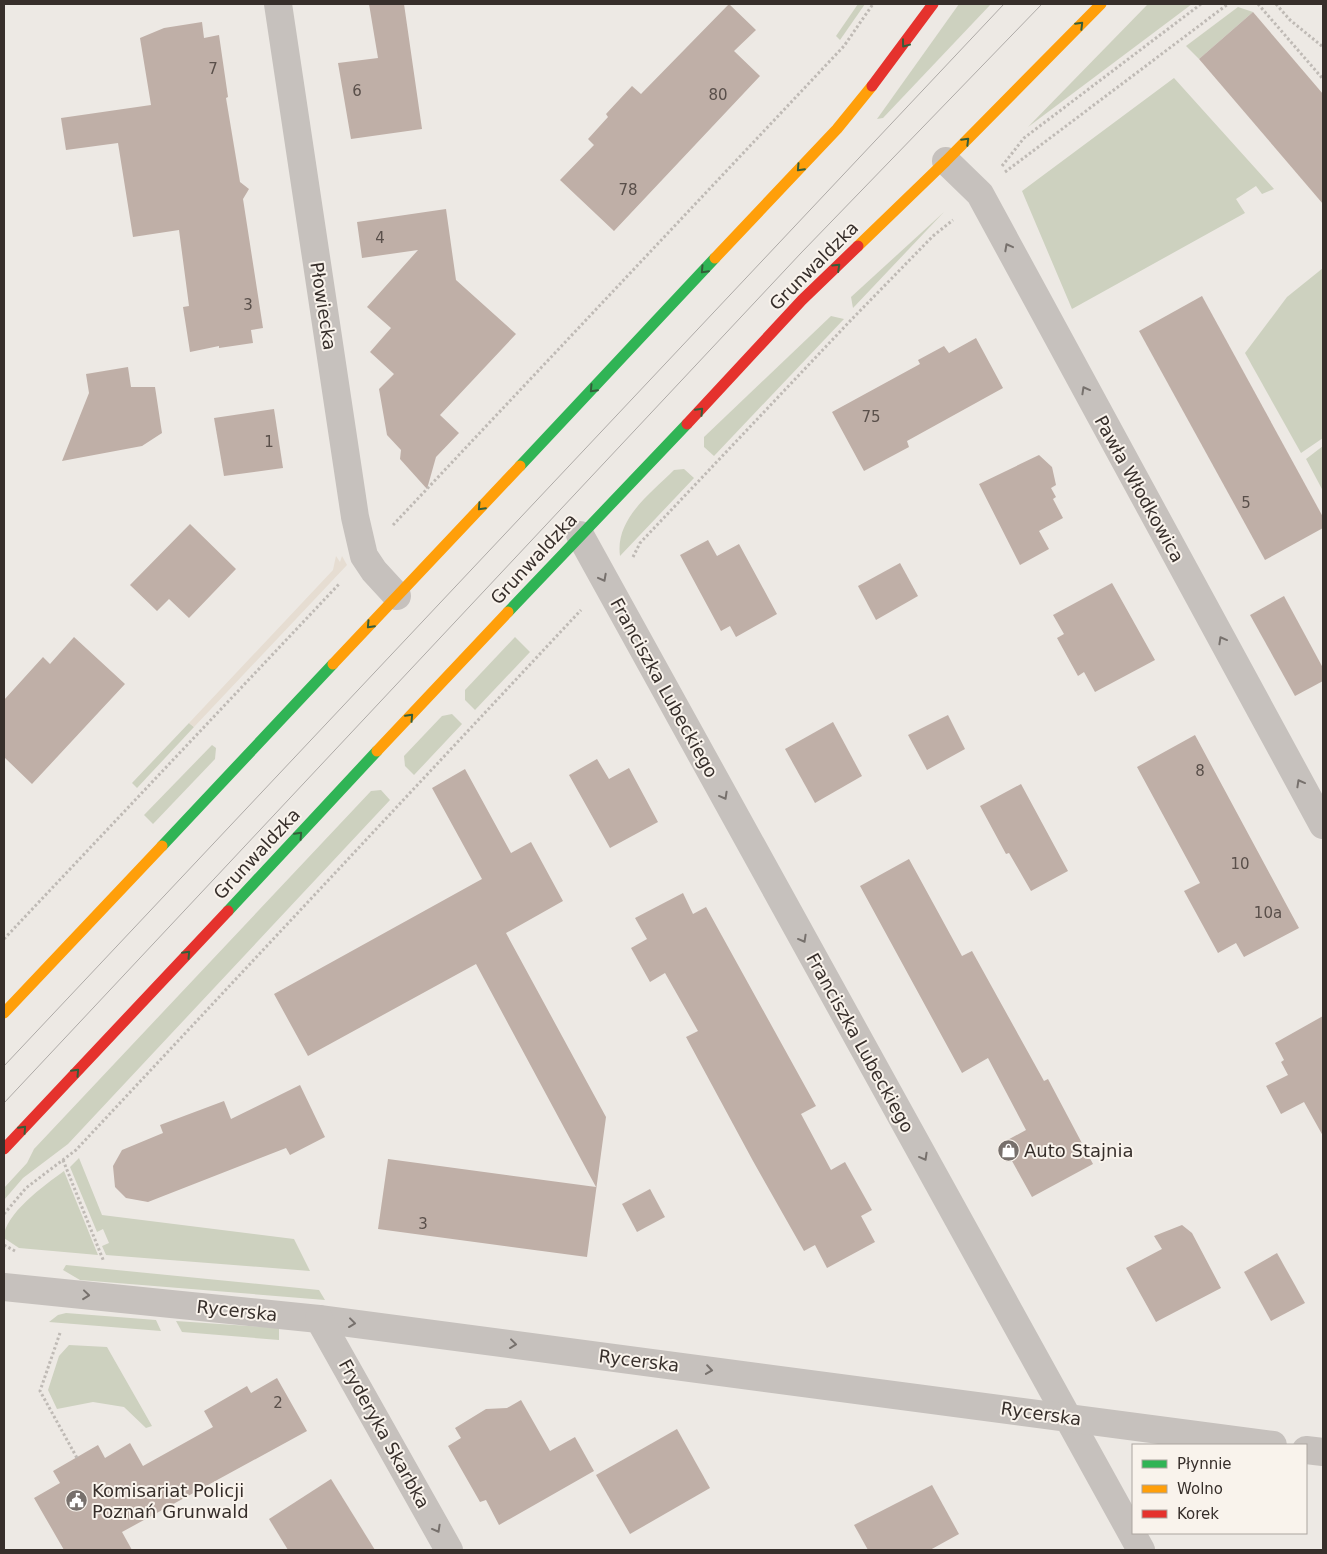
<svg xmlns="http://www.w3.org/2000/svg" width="1327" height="1554" font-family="'DejaVu Sans',sans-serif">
	<rect width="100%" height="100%" fill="#ede9e4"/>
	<g fill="#cdd1bf">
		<polygon points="858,4 865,4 840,40 836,36"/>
		<polygon points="959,4 991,4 883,118 877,119"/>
		<polygon points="1148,4 1192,4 1028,127"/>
		<polygon points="1238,7 1253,12 1199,59 1186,46"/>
		<polygon points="1174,78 1274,189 1262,194 1256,186 1236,199 1245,213 1072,309 1022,191"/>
		<polygon points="944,212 853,308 851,297"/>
		<polygon points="1323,268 1323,438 1301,453 1245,353 1287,297"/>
		<polygon points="831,316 844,319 714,456 704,447 704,437"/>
		<polygon points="1323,446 1323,491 1306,459"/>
		<path d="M684,469L694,478L620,556C615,519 650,494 674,470Z"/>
		<polygon points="515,637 530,652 475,710 465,700 465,690"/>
		<polygon points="452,714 462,724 414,775 405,766 404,756 442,716"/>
		<polygon points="189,723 194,727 137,788 132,783"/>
		<polygon points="212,745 216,748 215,759 153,824 144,815"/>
		<polygon points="381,790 390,800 68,1144 23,1178 4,1200 4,1188 27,1163 34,1149 371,791"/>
		<polygon points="79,1158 102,1215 294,1239 310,1271 106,1255 102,1246 109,1243 103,1229 97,1232 70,1167"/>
		<path d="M64,1171L98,1255L19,1248L4,1238C3,1215 46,1184 64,1171Z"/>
		<polygon points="66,1265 319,1290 325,1300 80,1280 63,1270"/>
		<polygon points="66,1313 156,1320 161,1331 49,1322 58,1315"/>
		<polygon points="176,1321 279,1328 279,1340 182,1332"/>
		<polygon points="69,1345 107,1347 152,1426 146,1428 124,1407 93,1402 57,1409 48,1390 59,1356"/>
	</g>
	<polygon fill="#e6ddd2" points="336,556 340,562 342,556 347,565 194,727 189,723 333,570"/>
	<g fill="#bfafa7">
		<polygon points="369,4 404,4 422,129 351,139 338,63 378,58"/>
		<polygon points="729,4 756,30 734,51 760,76 614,231 560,180 594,145 588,139 608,117 606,114 632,86 641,94"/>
		<polygon points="1253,12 1323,94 1323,204 1199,59"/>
		<polygon points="202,22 204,38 219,35 228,97 226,98 240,182 249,189 243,199 263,328 251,330 253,343 219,348 219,346 190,352 183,307 189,306 179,230 133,237 118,143 66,150 61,118 151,105 140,38 164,28"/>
		<polygon points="446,209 456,280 516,334 440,415 459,433 436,457 427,489 400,459 401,450 387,435 379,389 394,374 370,352 391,328 367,307 418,250 362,258 357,222"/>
		<polygon points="1202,296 1323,517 1323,528 1265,560 1139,331"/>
		<polygon points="976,338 1003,388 907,441 909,447 864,471 832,412 920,364 918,360 944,346 949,353"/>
		<polygon points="128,367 131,387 155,387 162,433 142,446 62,461 89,393 86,374"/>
		<polygon points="274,409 283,468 224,476 214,418"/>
		<polygon points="1039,455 1052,467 1056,485 1051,488 1056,497 1053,499 1063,518 1039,531 1049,549 1020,565 979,484"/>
		<polygon points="190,524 236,569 189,618 169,599 157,611 130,585"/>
		<polygon points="708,540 717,556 739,544 777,614 736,637 730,626 721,631 680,555"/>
		<polygon points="900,563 918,596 876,620 858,586"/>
		<polygon points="1112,583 1155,660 1095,692 1084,672 1078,676 1057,638 1064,634 1053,615"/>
		<polygon points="1284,596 1323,668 1323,681 1295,696 1250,615"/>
		<polygon points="74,637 125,684 32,784 4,757 4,700 43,657 50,664"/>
		<polygon points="948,715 965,749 927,770 908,735"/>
		<polygon points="833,722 862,776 815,803 785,749"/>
		<polygon points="1195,735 1299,928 1244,957 1236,943 1218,953 1184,891 1200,883 1137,767"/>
		<polygon points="597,759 609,779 629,768 658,822 610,848 569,775"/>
		<polygon points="465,769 511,853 531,842 563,901 506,933 606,1117 587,1257 378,1229 388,1159 596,1187 476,964 308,1056 274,994 482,879 432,788"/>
		<polygon points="1021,784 1068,871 1031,891 1009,853 1006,854 980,806"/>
		<polygon points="909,859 962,956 972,951 1044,1081 1048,1079 1093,1164 1032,1197 1002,1143 1026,1130 988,1058 962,1073 860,886"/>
		<polygon points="683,893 693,914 706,907 816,1106 801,1114 831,1170 845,1162 872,1210 861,1216 875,1242 827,1268 815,1245 804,1251 753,1161 686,1037 698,1031 665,973 650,982 631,948 647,939 635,918"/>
		<polygon points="1323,1016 1323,1136 1304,1102 1281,1114 1266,1086 1288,1075 1281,1062 1284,1060 1275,1043"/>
		<polygon points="300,1085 325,1137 290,1155 286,1148 148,1202 126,1198 115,1187 113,1166 122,1150 163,1133 160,1125 224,1101 231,1119"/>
		<polygon points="650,1189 665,1217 637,1232 622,1204"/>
		<polygon points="1182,1225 1192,1233 1221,1288 1156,1322 1126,1268 1162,1249 1154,1236"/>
		<polygon points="1277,1253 1305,1303 1271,1321 1244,1272"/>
		<polygon points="277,1378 307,1431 122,1532 132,1550 64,1550 34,1498 60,1483 53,1471 98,1445 105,1458 130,1443 143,1466 213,1427 204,1411 247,1386 251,1393"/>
		<polygon points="521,1400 550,1451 575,1437 594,1471 499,1525 486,1500 480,1502 448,1446 461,1438 455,1428 486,1409 507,1408"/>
		<polygon points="677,1429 710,1488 630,1534 596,1475"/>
		<polygon points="331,1479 375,1550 288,1550 269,1519"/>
		<polygon points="932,1485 959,1534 930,1550 868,1550 854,1525"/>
	</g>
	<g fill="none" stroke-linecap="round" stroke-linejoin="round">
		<g stroke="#bfbab5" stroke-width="3" stroke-dasharray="2.5 2.5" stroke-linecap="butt">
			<polyline points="1258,4 1323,79"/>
			<polyline points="1276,4 1290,20 1323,47"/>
			<polyline points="1002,166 1024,138 1201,4"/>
			<polyline points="1005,172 1228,4"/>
			<polyline points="393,525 844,46 873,4"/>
			<polyline points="633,557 640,543 852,319 933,236 953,220"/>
			<polyline points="4,939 340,583"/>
			<polyline points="63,1160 104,1262"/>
			<polyline points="4,1214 26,1188 76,1150 581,610"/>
			<polyline points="4,1245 15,1251"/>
			<polyline points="60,1333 40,1391 77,1458"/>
		</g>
		<g stroke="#c6c1bd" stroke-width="28">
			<polyline points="278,4 355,517 364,556 374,571 397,596"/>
			<polyline points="946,161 980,194 1323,825"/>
			<polyline points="580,535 1141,1550"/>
			<polyline points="4,1287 319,1319 1273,1445"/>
			<polyline points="319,1319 449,1550"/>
			<polyline points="1306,1450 1323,1452"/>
		</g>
		<g stroke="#30b455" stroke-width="11">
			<polyline points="520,466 715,258"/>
			<polyline points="508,612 687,424"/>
			<polyline points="162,846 333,664"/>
			<polyline points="228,911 377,751"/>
		</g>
		<g stroke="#ff9f0a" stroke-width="11">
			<polyline points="858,246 946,161 1101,4"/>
			<polyline points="715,258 837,129 872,86"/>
			<polyline points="333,664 520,466"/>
			<polyline points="377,751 508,612"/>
			<polyline points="4,1013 162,846"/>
		</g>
		<g stroke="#e5322d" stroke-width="11">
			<polyline points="872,86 933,4"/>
			<polyline points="687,424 802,300 858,246"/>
			<polyline points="4,1149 228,911"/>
		</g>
		<g stroke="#aeaaa7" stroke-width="1">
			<polyline points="4,1066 1004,4"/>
			<polyline points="4,1103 801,253 1042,4"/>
		</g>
	</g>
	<defs><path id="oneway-chevron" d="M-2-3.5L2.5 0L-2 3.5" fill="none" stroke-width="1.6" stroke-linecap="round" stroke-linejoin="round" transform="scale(1.25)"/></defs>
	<g stroke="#355e3a">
		<use href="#oneway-chevron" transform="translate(1080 25) rotate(-45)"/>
		<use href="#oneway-chevron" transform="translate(905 44) rotate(127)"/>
		<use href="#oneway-chevron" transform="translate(966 141) rotate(-45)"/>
		<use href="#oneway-chevron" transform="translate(800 168) rotate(133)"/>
		<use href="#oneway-chevron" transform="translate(837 267) rotate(-43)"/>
		<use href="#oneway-chevron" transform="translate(704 270) rotate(133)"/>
		<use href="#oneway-chevron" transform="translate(593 389) rotate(133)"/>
		<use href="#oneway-chevron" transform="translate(700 411) rotate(-46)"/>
		<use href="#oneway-chevron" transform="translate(481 507) rotate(133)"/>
		<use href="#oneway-chevron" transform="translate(370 625) rotate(133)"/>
		<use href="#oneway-chevron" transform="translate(410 717) rotate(-47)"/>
		<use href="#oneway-chevron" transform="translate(299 835) rotate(-47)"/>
		<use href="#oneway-chevron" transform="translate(187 954) rotate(-47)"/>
		<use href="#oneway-chevron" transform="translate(76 1072) rotate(-47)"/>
		<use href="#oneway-chevron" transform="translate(23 1129) rotate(-47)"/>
	</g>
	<g stroke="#77716d">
		<use href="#oneway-chevron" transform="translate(1008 247) rotate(-118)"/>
		<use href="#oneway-chevron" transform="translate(1085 390) rotate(-119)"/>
		<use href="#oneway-chevron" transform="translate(603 578) rotate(62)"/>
		<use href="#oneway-chevron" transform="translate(1222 640) rotate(-119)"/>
		<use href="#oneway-chevron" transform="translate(1300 783) rotate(-119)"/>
		<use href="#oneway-chevron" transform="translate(724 796) rotate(61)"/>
		<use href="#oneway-chevron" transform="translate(803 939) rotate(61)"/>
		<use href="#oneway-chevron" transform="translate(924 1157) rotate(61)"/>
		<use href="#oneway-chevron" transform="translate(86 1295) rotate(6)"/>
		<use href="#oneway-chevron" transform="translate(352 1323) rotate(7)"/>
		<use href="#oneway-chevron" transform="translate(513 1344) rotate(7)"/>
		<use href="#oneway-chevron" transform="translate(709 1370) rotate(8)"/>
		<use href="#oneway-chevron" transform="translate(437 1529) rotate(61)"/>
	</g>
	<defs>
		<symbol id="shop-disc" viewBox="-11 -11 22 22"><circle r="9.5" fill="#77706c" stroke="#f9f3ec"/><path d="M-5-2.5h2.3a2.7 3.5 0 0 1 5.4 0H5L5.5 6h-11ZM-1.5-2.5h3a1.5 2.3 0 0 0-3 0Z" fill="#fff"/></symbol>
		<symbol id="civic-disc" viewBox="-11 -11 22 22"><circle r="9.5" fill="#77706c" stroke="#f9f3ec"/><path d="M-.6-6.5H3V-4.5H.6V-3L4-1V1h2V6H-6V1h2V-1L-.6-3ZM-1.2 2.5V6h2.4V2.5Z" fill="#fff"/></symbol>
	</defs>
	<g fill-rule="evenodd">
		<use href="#shop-disc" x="996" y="1138" width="25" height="25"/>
		<use href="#civic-disc" x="64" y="1488" width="25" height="25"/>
	</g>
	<g text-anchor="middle" stroke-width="4" stroke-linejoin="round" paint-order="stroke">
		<g font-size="15" fill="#594f4a">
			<text x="213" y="74">7</text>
			<text x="357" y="96">6</text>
			<text x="718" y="100">80</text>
			<text x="628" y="195">78</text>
			<text x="380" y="243">4</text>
			<text x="248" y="310">3</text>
			<text x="871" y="422">75</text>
			<text x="269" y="447">1</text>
			<text x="1246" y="508">5</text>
			<text x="1200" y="776">8</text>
			<text x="1240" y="869">10</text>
			<text x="1268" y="918">10a</text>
			<text x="423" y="1229">3</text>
			<text x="278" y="1408">2</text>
		</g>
		<g font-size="18" fill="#372f2b" stroke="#f9f3ec">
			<text transform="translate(814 266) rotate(-45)" y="6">Grunwaldzka</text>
			<text transform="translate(323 306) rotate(81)" y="6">Płowiecka</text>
			<text transform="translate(1139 489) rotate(61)" y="6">Pawła Włodkowica</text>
			<text transform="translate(534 559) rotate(-47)" y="6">Grunwaldzka</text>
			<text transform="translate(664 688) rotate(61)" y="6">Franciszka Lubeckiego</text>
			<text transform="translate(257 854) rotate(-47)" y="6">Grunwaldzka</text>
			<text transform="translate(860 1043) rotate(61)" y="6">Franciszka Lubeckiego</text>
			<text transform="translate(237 1311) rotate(6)" y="6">Rycerska</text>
			<text transform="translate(639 1361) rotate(7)" y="6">Rycerska</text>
			<text transform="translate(1041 1414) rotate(8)" y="6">Rycerska</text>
			<text transform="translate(384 1434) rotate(61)" y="6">Fryderyka Skarbka</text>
		</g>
		<g font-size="18" fill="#372f2b" stroke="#f9f3ec" text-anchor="start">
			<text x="1024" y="1157">Auto Stajnia</text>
			<text x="92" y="1497">Komisariat Policji<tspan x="92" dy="21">Poznań Grunwald</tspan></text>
		</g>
	</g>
	<rect width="1327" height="1554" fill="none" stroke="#372f2b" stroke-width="10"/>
	<rect x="1132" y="1444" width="175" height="90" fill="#f9f3ec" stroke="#aba59f"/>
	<rect x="1142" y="1460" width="25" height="8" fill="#30b455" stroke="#aba59f"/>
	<text x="1177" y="1469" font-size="15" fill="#372f2b">Płynnie</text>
	<rect x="1142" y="1485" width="25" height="8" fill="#ff9f0a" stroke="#aba59f"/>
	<text x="1177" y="1494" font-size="15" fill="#372f2b">Wolno</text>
	<rect x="1142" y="1510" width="25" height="8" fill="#e5322d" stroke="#aba59f"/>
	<text x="1177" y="1519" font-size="15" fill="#372f2b">Korek</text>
</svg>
